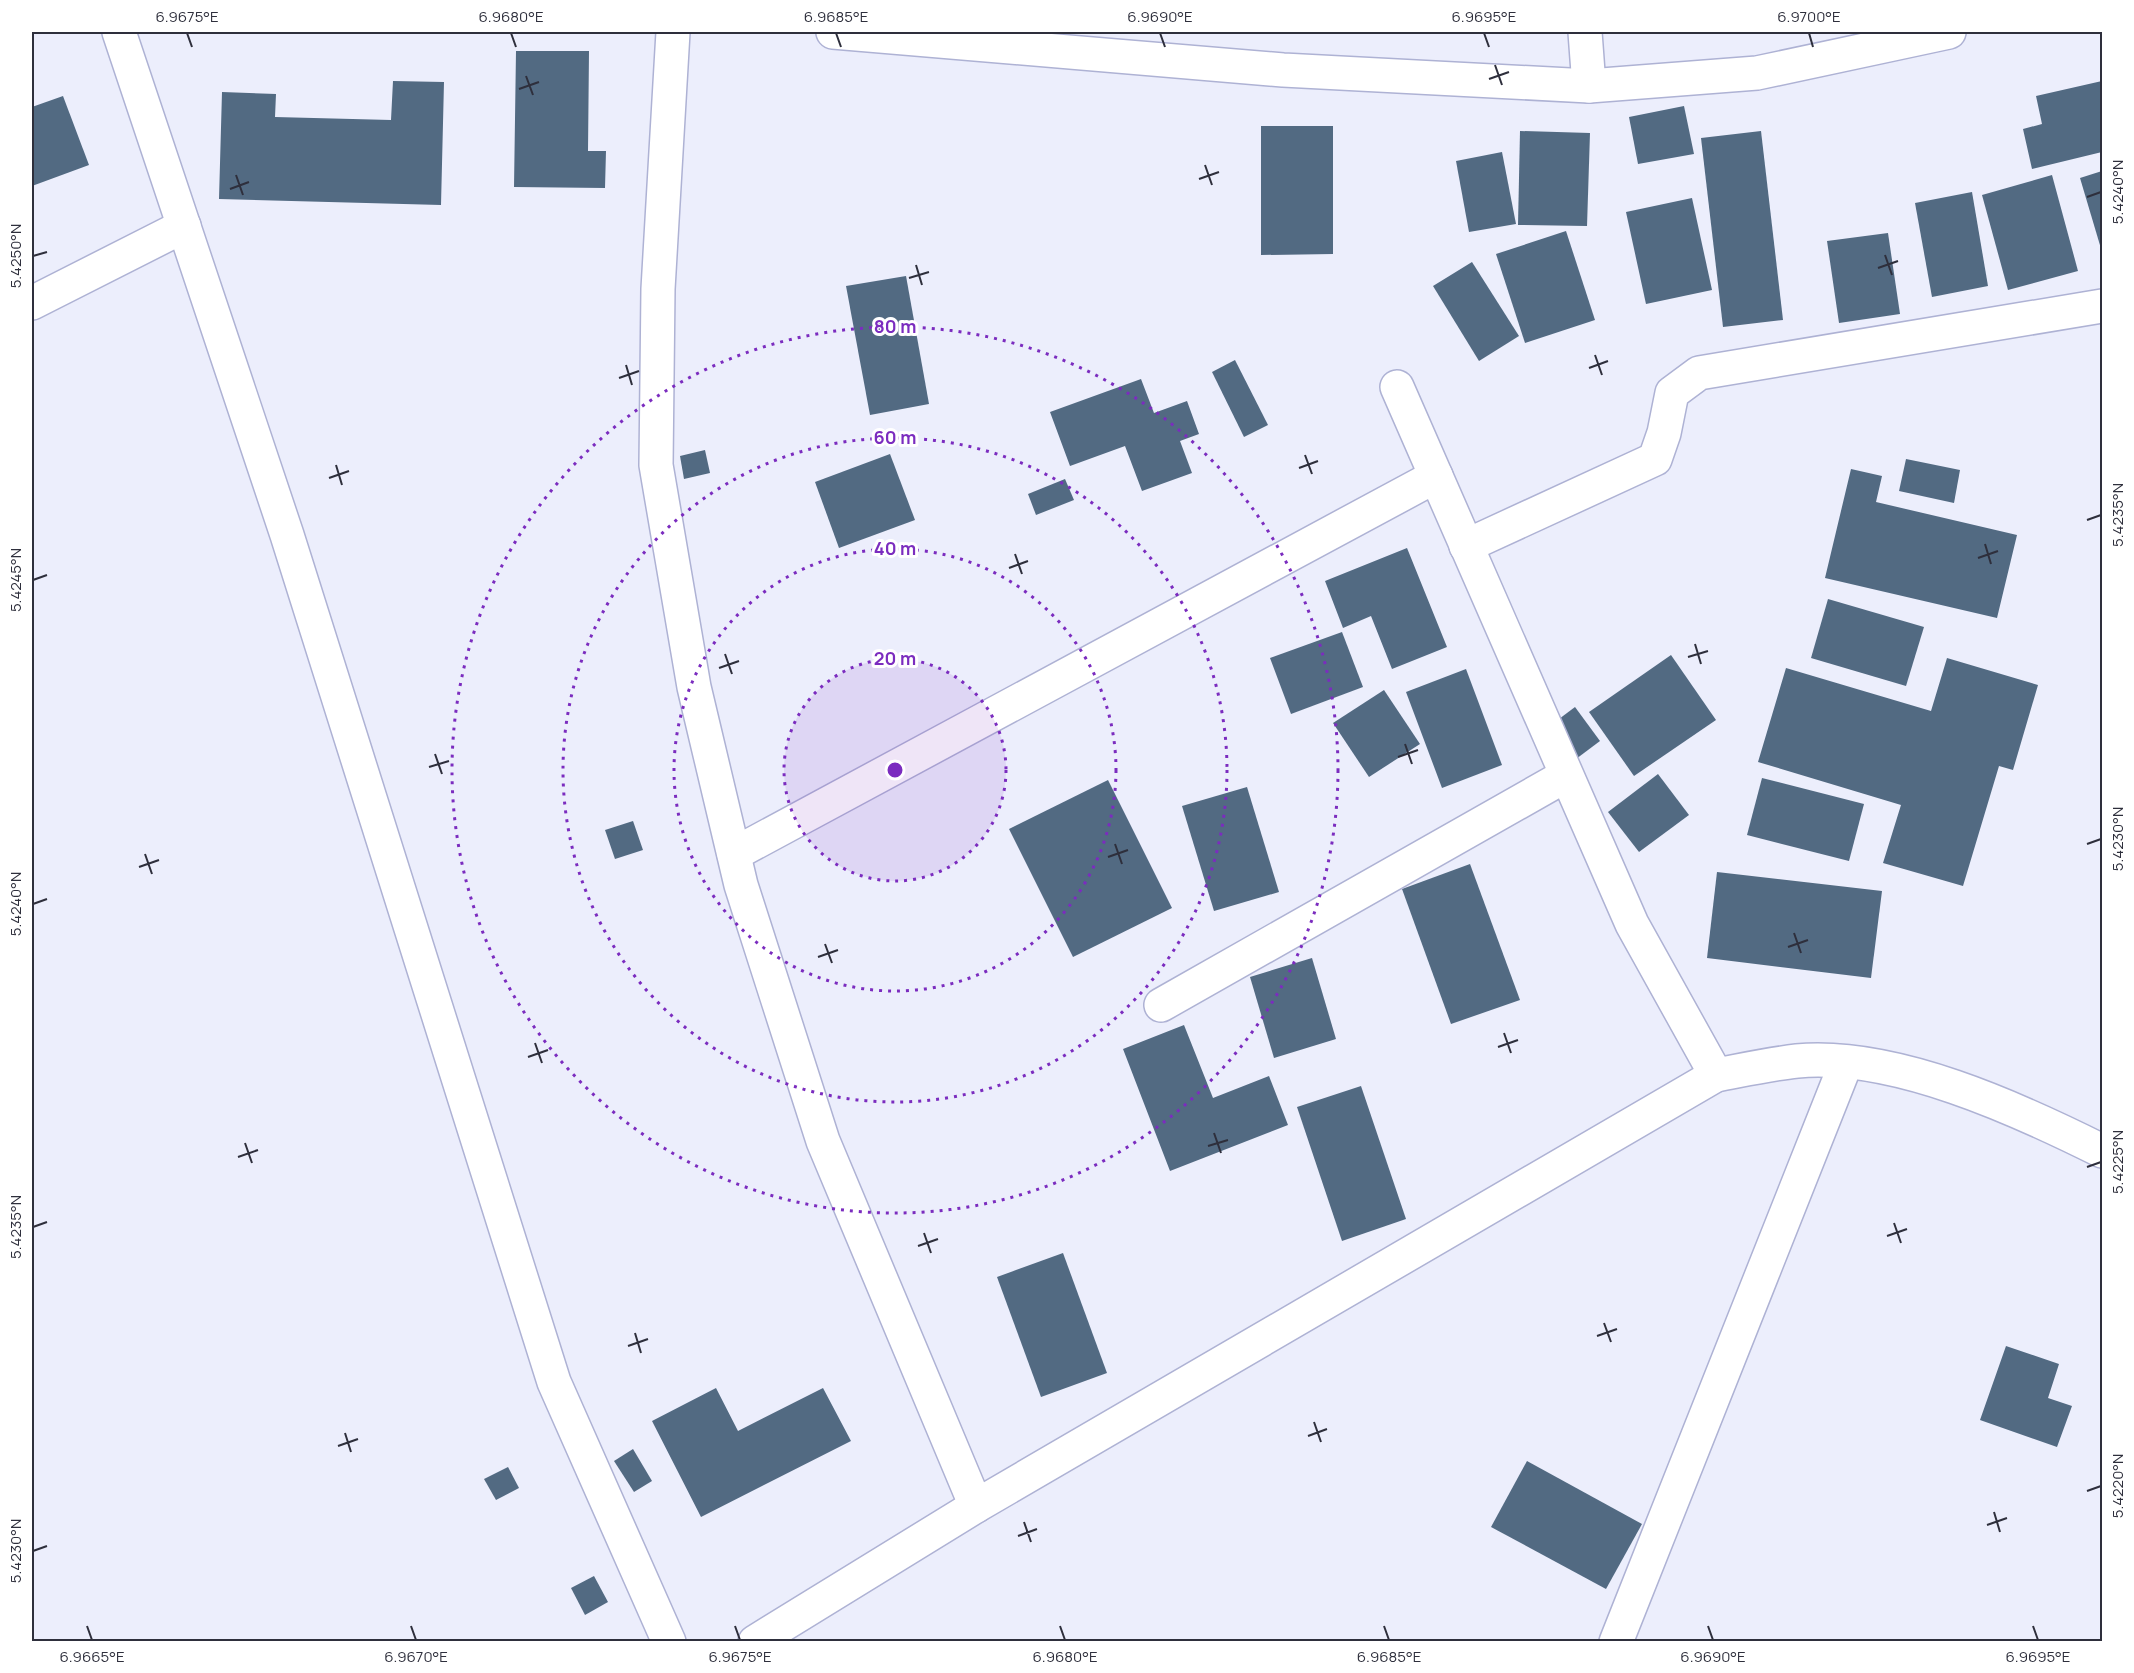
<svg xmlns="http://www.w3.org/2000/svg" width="2134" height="1673" font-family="Manrope,sans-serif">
	<rect width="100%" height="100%" fill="#eceefc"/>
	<g fill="#526a82">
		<polygon points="516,51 589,51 588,151 606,151 605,188 514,187"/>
		<polygon points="393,81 444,82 441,205 219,199 222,92 276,94 275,117 391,120"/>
		<polygon points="2102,81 2102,152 2032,169 2023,129 2042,124 2036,96"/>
		<polygon points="63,96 89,165 32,186 32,107"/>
		<polygon points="1684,106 1694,154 1638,164 1629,117"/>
		<polygon points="1261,126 1333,126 1333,254 1261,255"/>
		<polygon points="1520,131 1590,133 1587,226 1518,225"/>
		<polygon points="1761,131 1783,320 1723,327 1701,138"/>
		<polygon points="1502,152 1516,224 1469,232 1456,161"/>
		<polygon points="2102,171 2102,252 2080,178"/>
		<polygon points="2052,175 2078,271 2008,290 1982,195"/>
		<polygon points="1972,192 1988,286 1932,297 1915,203"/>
		<polygon points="1692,198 1712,290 1646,304 1626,212"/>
		<polygon points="1566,231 1595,320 1525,343 1496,254"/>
		<polygon points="1888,233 1900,314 1839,323 1827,241"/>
		<polygon points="1472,262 1519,336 1479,361 1433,286"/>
		<polygon points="906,276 929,404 870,415 846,286"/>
		<polygon points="1235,360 1268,425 1244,437 1212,372"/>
		<polygon points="1141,379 1154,413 1187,401 1199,434 1180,441 1192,473 1142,491 1125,446 1070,466 1050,412"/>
		<polygon points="705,450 710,473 684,479 680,456"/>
		<polygon points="890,454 915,520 839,548 815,482"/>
		<polygon points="1906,459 1960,470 1954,503 1899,491"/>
		<polygon points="1851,469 1882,476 1876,502 2017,535 1997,618 1825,578"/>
		<polygon points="1065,479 1074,500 1036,515 1028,494"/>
		<polygon points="1407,548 1447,647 1392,669 1371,616 1343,628 1325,581"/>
		<polygon points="1828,599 1924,627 1906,686 1811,658"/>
		<polygon points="1342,632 1363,687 1291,714 1270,658"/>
		<polygon points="1671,655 1716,720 1634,776 1589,712"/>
		<polygon points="1947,658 2038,685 2013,770 1999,766 1963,886 1883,863 1901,805 1758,762 1786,668 1931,711"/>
		<polygon points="1466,669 1502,765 1442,788 1406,692"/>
		<polygon points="1384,690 1420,744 1369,777 1333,723"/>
		<polygon points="1575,707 1600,741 1576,759 1551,725"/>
		<polygon points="1658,774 1689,815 1639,852 1608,812"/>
		<polygon points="1762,778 1864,804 1849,861 1747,835"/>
		<polygon points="1108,780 1172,908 1073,957 1009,829"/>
		<polygon points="1247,787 1279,892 1214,911 1182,806"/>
		<polygon points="633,821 643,850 615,859 605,830"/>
		<polygon points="1470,864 1520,1000 1451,1024 1402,889"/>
		<polygon points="1717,872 1882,891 1871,978 1707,958"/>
		<polygon points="1312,958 1336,1039 1274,1058 1250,977"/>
		<polygon points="1184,1025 1213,1098 1269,1076 1288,1125 1170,1171 1123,1049"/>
		<polygon points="1361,1086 1406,1219 1342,1241 1297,1107"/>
		<polygon points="1063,1253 1107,1373 1041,1397 997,1277"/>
		<polygon points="2006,1346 2059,1364 2048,1398 2072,1406 2057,1447 1980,1420"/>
		<polygon points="716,1388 738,1431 823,1388 851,1441 701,1517 652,1421"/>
		<polygon points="633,1449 652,1481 634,1492 614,1461"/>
		<polygon points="1527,1461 1642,1524 1606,1589 1491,1527"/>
		<polygon points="508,1467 519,1488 496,1500 484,1479"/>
		<polygon points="594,1576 608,1602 585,1615 571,1588"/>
	</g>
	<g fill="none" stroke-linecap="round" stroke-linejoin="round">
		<defs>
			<g id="minor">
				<polyline points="119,32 287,535 554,1382 669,1642"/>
				<polyline points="673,32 658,289 656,465 694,687 741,885 823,1141 976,1506"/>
				<polyline points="833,32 1283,70 1589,86 1757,73 1949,32"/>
				<polyline points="1585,32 1589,86"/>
				<polyline points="32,303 184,226"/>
				<polyline points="1397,387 1632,924 1716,1075"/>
				<polyline points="1466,546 1655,459 1664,433 1672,393 1699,373 2102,306"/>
				<polyline points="734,854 1436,476"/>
				<polyline points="1161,1005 1565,776"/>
				<path d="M755,1642L976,1506L1716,1075C1743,1070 1770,1064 1797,1061C1894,1052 2018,1109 2102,1151"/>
				<polyline points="1616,1642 1846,1063"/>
			</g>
		</defs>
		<use href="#minor" stroke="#aeb2d4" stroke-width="36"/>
		<use href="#minor" stroke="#fff" stroke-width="33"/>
	</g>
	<path fill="none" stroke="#2e2f3c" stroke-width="2" d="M187,33L192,47M511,33L516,47M836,33L841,47M1160,33L1165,47M1484,33L1489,47M1809,33L1813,47M1495,65L1502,85M526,76L533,95M1489,79L1509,72M519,89L539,82M1205,165L1212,185M236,175L243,195M1199,179L1219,172M230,189L249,182M2087,197L2101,192M1885,255L1892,275M33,256L47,252M916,265L922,285M1878,268L1898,261M909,278L929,272M1595,355L1602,375M626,365L632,385M1589,368L1608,361M619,378L639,371M1305,455L1312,474M336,465L342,485M1299,468L1318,461M329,478L349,471M2087,520L2101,515M1985,544L1991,564M1015,554L1022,574M1978,558L1998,551M1009,568L1028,561M33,580L47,575M1695,644L1701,664M725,654L732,674M1688,657L1708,651M719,668L739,661M1405,744L1412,764M435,754L442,774M1398,757L1418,750M429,767L449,761M1115,844L1122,864M2087,844L2101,839M145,854L152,874M1108,857L1128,850M139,867L159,860M33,904L47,899M1794,933L1801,953M825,944L832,963M1788,947L1808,940M818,957L838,950M1504,1033L1511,1053M535,1043L542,1063M1498,1047L1518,1040M528,1057L548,1050M1214,1133L1221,1153M245,1143L252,1163M1208,1146L1228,1140M238,1157L258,1150M2087,1167L2101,1162M1894,1223L1901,1243M33,1227L47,1222M924,1233L931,1253M1887,1236L1907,1229M918,1246L938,1239M1604,1323L1611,1342M635,1333L641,1353M1597,1336L1617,1329M628,1346L648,1339M1314,1422L1321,1442M345,1433L351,1452M1308,1436L1327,1429M338,1446L358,1439M2087,1491L2101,1486M1994,1512L2000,1532M1024,1522L1031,1542M1987,1525L2007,1518M1018,1536L1037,1529M33,1551L47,1546M87,1626L92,1640M411,1626L416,1640M735,1626L740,1640M1060,1626L1065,1640M1384,1626L1389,1640M1708,1626L1713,1640M2033,1626L2038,1640"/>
	<circle cx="895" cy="770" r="111" fill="#7b2cbf" fill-opacity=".12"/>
	<g fill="none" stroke="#7b2cbf" stroke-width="3" stroke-dasharray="3 6">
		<circle cx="895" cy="770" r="111"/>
		<circle cx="895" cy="770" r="221"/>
		<circle cx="895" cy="770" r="332"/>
		<circle cx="895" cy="770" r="443"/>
	</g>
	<circle cx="895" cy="770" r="9" fill="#7b2cbf" stroke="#fff" stroke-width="3"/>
	<g font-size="18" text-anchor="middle" font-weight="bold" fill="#7b2cbf" stroke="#fff" stroke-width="6" stroke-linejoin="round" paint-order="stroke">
		<text x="895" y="333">80 m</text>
		<text x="895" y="444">60 m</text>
		<text x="895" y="555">40 m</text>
		<text x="895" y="665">20 m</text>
	</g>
	<rect width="2134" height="1673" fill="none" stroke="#ffffff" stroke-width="66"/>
	<rect x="33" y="33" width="2068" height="1607" fill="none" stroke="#2e2f3c" stroke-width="2"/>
	<g font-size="15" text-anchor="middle" fill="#2e2f3c">
		<text x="187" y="22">6.9675°E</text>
		<text x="511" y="22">6.9680°E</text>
		<text x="836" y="22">6.9685°E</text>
		<text x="1160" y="22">6.9690°E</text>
		<text x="1484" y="22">6.9695°E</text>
		<text x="1809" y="22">6.9700°E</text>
		<text transform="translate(2118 192) rotate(-90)" y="5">5.4240°N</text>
		<text transform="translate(16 256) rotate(-90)" y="5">5.4250°N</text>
		<text transform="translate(2118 515) rotate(-90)" y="5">5.4235°N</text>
		<text transform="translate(16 580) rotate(-90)" y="5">5.4245°N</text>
		<text transform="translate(2118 839) rotate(-90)" y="5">5.4230°N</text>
		<text transform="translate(16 904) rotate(-90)" y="5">5.4240°N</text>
		<text transform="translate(2118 1162) rotate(-90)" y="5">5.4225°N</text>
		<text transform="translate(16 1227) rotate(-90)" y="5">5.4235°N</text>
		<text transform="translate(2118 1486) rotate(-90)" y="5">5.4220°N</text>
		<text transform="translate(16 1551) rotate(-90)" y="5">5.4230°N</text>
		<text x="92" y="1662">6.9665°E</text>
		<text x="416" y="1662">6.9670°E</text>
		<text x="740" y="1662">6.9675°E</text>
		<text x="1065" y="1662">6.9680°E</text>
		<text x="1389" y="1662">6.9685°E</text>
		<text x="1713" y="1662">6.9690°E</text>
		<text x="2038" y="1662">6.9695°E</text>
	</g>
</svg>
